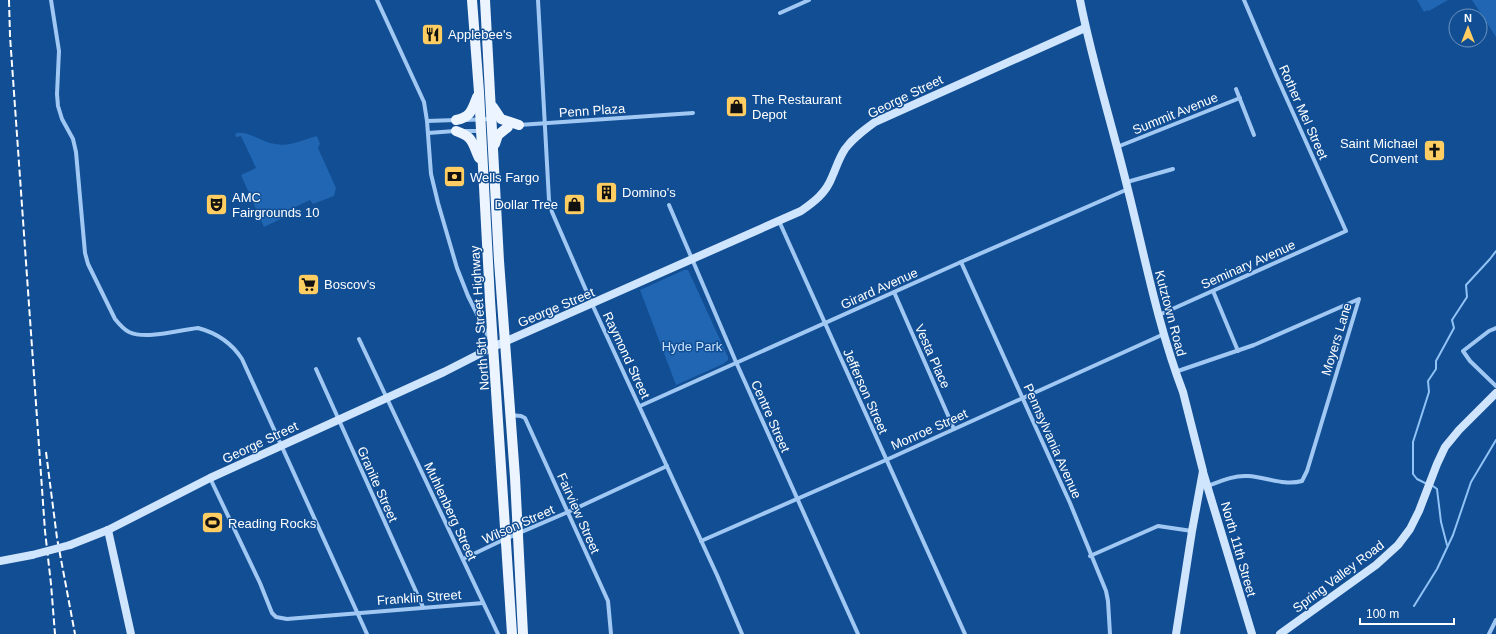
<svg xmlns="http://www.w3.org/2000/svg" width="1496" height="634" font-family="Helvetica,sans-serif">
	<rect width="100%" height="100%" fill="#114e94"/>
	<g fill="#2066b2">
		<polygon points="1417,0 1448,0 1429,11 1428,10 1424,12"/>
		<polygon points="1472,0 1496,0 1496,37"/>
		<path d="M236,133C249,131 262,142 275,144C290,147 302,140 317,136L320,144L318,148L336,188L334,196L313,204L310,200L291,209L293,213L264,227L241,175L256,168L241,136L237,137L235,136Z"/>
		<polygon points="684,270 688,270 689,272 728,357 728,360 723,364 676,385 640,290"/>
	</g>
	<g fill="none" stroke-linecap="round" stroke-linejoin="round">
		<g stroke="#91c3f6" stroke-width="2">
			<polyline points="1427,484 1417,479 1413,474 1413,442 1429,392 1428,381 1436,369 1436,361 1454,328 1452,320 1467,297 1466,285 1490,259 1496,251"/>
			<polyline points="1433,486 1437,489 1441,522 1447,545"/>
			<polyline points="1414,606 1437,569 1453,535 1471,482 1496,440"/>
		</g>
		<g stroke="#a0c8f3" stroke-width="4">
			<path d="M51,0L59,51L57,94L58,106L62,119L73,139L76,152L85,253L88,264L115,319C119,324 123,329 129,332C146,340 179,330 198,328C217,333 231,342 242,359L367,634"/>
			<polyline points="377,0 424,102 427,121 431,174 438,203 457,268 468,296 489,338"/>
			<polyline points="538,0 549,200 552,212 592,304 717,575 742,634"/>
			<polyline points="780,13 809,0"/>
			<polyline points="1236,89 1254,135"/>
			<polyline points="465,120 492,119"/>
			<polyline points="427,121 456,120"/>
			<polyline points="519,125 693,113"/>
			<polyline points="464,131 481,131"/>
			<polyline points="428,133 455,131"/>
			<polyline points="1117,147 1240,98"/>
			<polyline points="1127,182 1173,169"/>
			<polyline points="669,205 736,362 858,634"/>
			<polyline points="779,221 965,634"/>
			<polyline points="961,262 1070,503 1106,591 1108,601 1110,634"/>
			<polyline points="1213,291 1238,351"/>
			<polyline points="894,292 954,429"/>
			<polyline points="1159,315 1346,231 1276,75 1244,0"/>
			<polyline points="1496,328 1489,331 1463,351 1470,361 1496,386"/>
			<polyline points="359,339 498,634"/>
			<polyline points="316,369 423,607"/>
			<path d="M1175,372L1254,345L1359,299L1307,471L1302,481C1284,486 1266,477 1248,476C1234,475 1221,481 1208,486"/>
			<polyline points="640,406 961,262 1128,189"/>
			<polyline points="510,415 521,416 525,418 608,601 611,634"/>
			<polyline points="210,478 260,583 272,613 276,617 287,619 483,603"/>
			<polyline points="701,541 886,460 1164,334"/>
			<polyline points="1090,556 1158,526 1192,531"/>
			<polyline points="463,559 505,539 568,512 667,466"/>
			<polyline points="1489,634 1496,620"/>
		</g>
		<g stroke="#cfe4fd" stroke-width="8">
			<path d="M1080,0C1092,61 1111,121 1126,182C1144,252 1157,324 1183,392L1203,471L1192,531L1176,634"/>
			<polyline points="1203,472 1252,634"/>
			<polyline points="108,530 131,634"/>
			<path d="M70,545L108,530L210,478L444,372L493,347L801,211C814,202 826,193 832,177C836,168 839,158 845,149C853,138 864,130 875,122L1085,28"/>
			<polyline points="0,561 32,555"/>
			<polyline points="1280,634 1376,565 1398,545 1410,529 1419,511 1437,464 1445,447 1459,430 1496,393"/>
		</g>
		<g stroke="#ecf4ff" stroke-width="10">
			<polyline points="472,0 479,92 490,300 512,634"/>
			<polyline points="485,0 499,261 515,477 523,634"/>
			<polyline points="493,107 501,119 519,125"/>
			<path d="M456,120C471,117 472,110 477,97"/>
			<path d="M456,131C474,137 472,143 479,158"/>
			<polyline points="495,144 498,135 508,127"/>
		</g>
		<g stroke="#fff" stroke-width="2" stroke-dasharray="7 3" stroke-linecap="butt">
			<polyline points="9,0 10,36 45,531 51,584 55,634"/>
			<polyline points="46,452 57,538 75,634"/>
		</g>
		<polyline stroke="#cfe4fd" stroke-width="8" points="32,555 70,545"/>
	</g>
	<defs>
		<symbol id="restaurant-square" viewBox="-11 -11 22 22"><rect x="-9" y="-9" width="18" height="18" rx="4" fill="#ffcd62" stroke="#114e94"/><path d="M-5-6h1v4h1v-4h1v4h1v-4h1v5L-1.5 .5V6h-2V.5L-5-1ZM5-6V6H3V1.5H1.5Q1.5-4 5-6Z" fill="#111"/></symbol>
		<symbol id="shop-square" viewBox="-11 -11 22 22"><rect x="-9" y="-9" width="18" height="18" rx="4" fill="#ffcd62" stroke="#114e94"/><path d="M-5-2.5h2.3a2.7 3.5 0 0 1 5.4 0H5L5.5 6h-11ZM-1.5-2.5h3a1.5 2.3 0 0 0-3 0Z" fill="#111"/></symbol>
		<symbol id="church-square" viewBox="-11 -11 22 22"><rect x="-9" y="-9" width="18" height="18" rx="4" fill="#ffcd62" stroke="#114e94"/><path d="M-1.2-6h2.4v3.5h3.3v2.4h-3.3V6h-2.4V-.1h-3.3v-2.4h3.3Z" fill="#111"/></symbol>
		<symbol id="bank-square" viewBox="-11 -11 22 22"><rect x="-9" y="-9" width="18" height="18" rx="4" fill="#ffcd62" stroke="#114e94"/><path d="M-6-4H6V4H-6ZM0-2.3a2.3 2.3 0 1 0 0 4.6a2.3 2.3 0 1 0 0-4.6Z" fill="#111"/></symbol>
		<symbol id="building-square" viewBox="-11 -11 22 22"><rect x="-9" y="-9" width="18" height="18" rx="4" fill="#ffcd62" stroke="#114e94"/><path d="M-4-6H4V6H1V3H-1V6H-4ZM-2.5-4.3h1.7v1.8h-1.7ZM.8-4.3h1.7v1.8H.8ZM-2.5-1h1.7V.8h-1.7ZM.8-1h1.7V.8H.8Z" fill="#111"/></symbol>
		<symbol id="theatre-square" viewBox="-11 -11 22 22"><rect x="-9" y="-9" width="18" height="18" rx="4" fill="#ffcd62" stroke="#114e94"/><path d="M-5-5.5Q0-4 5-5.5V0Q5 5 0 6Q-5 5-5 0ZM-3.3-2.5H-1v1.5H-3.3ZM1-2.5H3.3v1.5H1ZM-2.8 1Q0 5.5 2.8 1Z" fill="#111"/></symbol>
		<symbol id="supermarket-square" viewBox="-11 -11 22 22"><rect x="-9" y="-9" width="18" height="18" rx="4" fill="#ffcd62" stroke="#114e94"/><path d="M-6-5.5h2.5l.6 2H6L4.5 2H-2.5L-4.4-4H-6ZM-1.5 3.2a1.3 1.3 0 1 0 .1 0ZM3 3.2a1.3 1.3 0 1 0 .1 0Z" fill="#111"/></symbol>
		<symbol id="stadium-square" viewBox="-11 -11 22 22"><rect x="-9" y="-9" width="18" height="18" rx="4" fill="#ffcd62" stroke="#114e94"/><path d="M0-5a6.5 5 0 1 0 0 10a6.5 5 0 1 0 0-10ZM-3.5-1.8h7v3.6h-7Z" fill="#111"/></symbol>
	</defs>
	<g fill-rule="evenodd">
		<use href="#restaurant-square" x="420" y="22" width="25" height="25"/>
		<use href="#shop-square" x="724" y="94" width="25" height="25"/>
		<use href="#church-square" x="1422" y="138" width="25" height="25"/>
		<use href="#bank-square" x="442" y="164" width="25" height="25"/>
		<use href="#building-square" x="594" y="180" width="25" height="25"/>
		<use href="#theatre-square" x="204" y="192" width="25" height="25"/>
		<use href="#shop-square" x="562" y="192" width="25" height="25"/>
		<use href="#supermarket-square" x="296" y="272" width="25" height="25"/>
		<use href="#stadium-square" x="200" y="510" width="25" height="25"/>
	</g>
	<g text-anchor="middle" stroke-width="3" stroke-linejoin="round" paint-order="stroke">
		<g font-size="13" fill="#fff" stroke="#114e94" text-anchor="start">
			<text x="448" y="39">Applebee's</text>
			<text x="752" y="104">The Restaurant<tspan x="752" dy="15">Depot</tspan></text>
			<text x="1418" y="148" text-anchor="end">Saint Michael<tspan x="1418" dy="15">Convent</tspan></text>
			<text x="470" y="182">Wells Fargo</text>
			<text x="622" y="197">Domino's</text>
			<text x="232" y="202">AMC<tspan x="232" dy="15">Fairgrounds 10</tspan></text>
			<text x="558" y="209" text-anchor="end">Dollar Tree</text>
			<text x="324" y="289">Boscov's</text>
			<text x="228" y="528">Reading Rocks</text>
		</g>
		<g font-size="13" fill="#fff" stroke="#114e94">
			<text transform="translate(905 96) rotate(-26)" y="5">George Street</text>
			<text transform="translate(592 110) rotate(-4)" y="5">Penn Plaza</text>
			<text transform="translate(1304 112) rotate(66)" y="5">Rother Mel Street</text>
			<text transform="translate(1175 113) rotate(-22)" y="5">Summit Avenue</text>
			<text transform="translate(1248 264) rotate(-24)" y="5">Seminary Avenue</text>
			<text transform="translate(879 288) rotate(-24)" y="5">Girard Avenue</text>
			<text transform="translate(556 307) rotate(-23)" y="5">George Street</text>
			<text transform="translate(1171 313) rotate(75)" y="5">Kutztown Road</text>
			<text transform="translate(479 318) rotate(-94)" y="5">North 5th Street Highway</text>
			<text transform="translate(1336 339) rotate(-73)" y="5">Moyers Lane</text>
			<text transform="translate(627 355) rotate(65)" y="5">Raymond Street</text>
			<text transform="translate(933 356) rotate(66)" y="5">Vesta Place</text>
			<text transform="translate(866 391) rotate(66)" y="5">Jefferson Street</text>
			<text transform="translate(771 416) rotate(66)" y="5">Centre Street</text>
			<text transform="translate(929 429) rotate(-24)" y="5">Monroe Street</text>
			<text transform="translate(1053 441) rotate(66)" y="5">Pennsylvania Avenue</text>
			<text transform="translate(260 442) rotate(-25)" y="5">George Street</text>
			<text transform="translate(378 484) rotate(66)" y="5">Granite Street</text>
			<text transform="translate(451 511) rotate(65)" y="5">Muhlenberg Street</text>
			<text transform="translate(579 513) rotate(66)" y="5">Fairview Street</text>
			<text transform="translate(518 524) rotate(-24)" y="5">Wilson Street</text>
			<text transform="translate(1239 549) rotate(74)" y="5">North 11th Street</text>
			<text transform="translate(1338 576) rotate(-37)" y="5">Spring Valley Road</text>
			<text transform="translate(419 597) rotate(-4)" y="5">Franklin Street</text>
		</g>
		<g font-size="13" fill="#c7e1fd" stroke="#114e94">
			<text x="692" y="351">Hyde Park</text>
		</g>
	</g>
	<g transform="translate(1468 28)"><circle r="19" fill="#114e94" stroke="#7095bf"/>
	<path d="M0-3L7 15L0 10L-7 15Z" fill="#ffcd62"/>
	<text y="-6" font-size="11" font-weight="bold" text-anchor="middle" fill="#ffffff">N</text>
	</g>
	<path d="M1360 618v6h94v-6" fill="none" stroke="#ffffff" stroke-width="2"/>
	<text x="1366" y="618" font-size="12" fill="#ffffff" stroke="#114e94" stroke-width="3" paint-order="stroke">100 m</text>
</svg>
